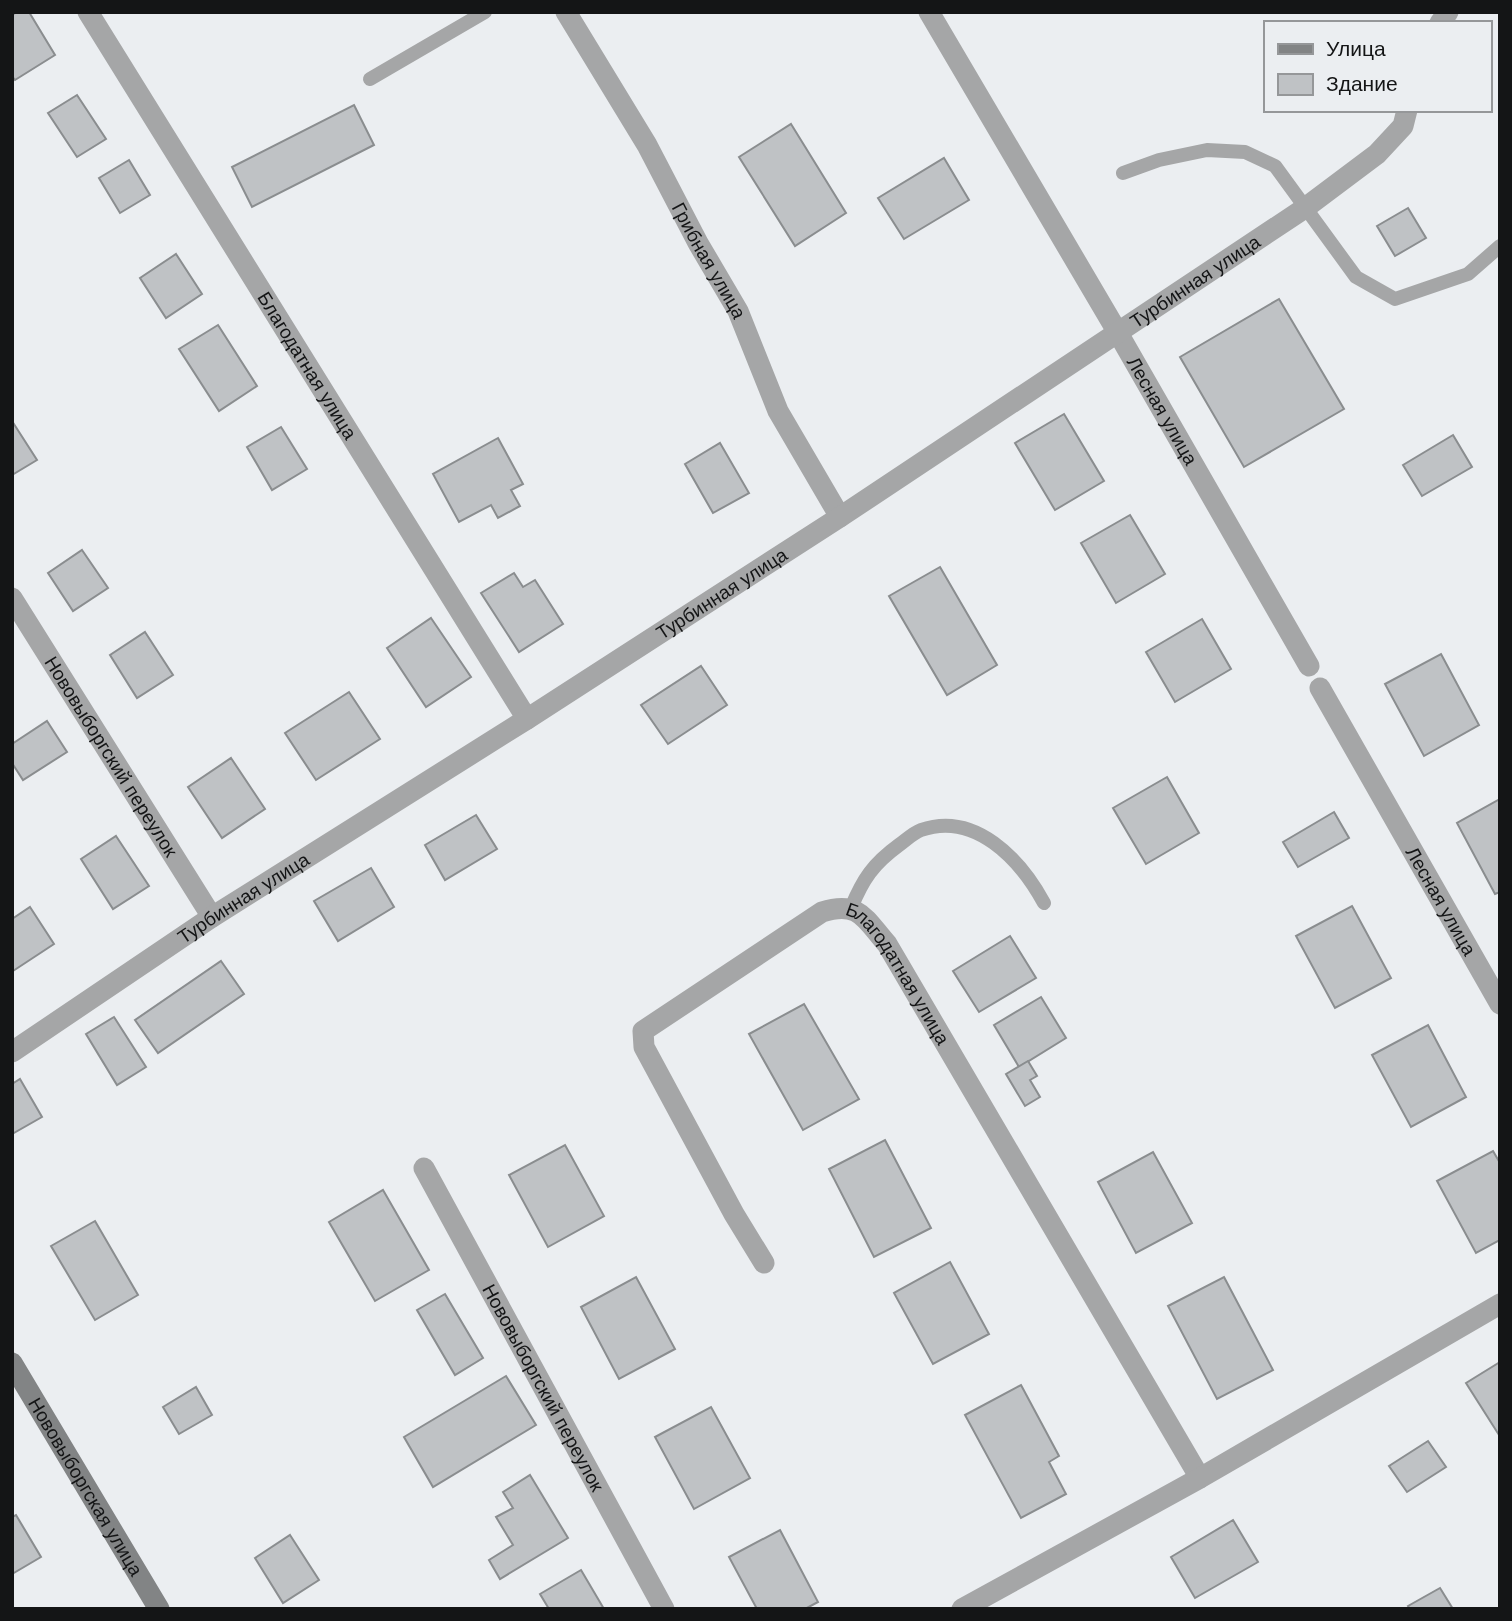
<svg xmlns="http://www.w3.org/2000/svg" width="1512" height="1621" font-family="Helvetica,sans-serif">
	<rect width="100%" height="100%" fill="#ebeef1"/>
	<g fill="#bfc2c5" stroke="#8a8d8f" stroke-width="2">
		<polygon points="17,12 29,12 55,55 15,80 12,76 12,15"/>
		<polygon points="77,95 106,139 77,157 48,113"/>
		<polygon points="354,105 374,145 252,207 232,167"/>
		<polygon points="791,124 846,213 795,246 739,157"/>
		<polygon points="944,158 969,200 904,239 878,198"/>
		<polygon points="129,160 150,195 120,213 99,178"/>
		<polygon points="1408,208 1426,238 1395,256 1377,226"/>
		<polygon points="176,254 202,294 166,318 140,278"/>
		<polygon points="1279,299 1344,409 1244,467 1180,357"/>
		<polygon points="218,325 257,386 219,411 179,349"/>
		<polygon points="1064,414 1104,481 1055,510 1015,443"/>
		<polygon points="12,421 37,460 12,475"/>
		<polygon points="281,427 307,469 272,490 247,447"/>
		<polygon points="1453,435 1472,467 1422,496 1403,465"/>
		<polygon points="498,438 523,484 511,490 520,506 498,518 491,505 459,522 433,474"/>
		<polygon points="720,443 749,493 713,513 685,464"/>
		<polygon points="1130,515 1165,574 1116,603 1081,543"/>
		<polygon points="82,550 108,588 73,611 48,573"/>
		<polygon points="940,567 997,665 947,695 889,596"/>
		<polygon points="514,573 523,587 535,580 563,624 519,652 481,593"/>
		<polygon points="431,618 471,677 426,707 387,648"/>
		<polygon points="1202,619 1231,669 1175,702 1146,652"/>
		<polygon points="145,632 173,675 137,698 110,655"/>
		<polygon points="1441,654 1479,725 1424,756 1385,684"/>
		<polygon points="701,666 727,705 668,744 641,705"/>
		<polygon points="349,692 380,739 316,780 285,733"/>
		<polygon points="47,721 67,752 23,780 12,763 12,744"/>
		<polygon points="231,758 265,809 222,838 188,787"/>
		<polygon points="1167,777 1199,833 1146,864 1113,808"/>
		<polygon points="1500,799 1500,892 1495,894 1457,823"/>
		<polygon points="1334,812 1349,838 1298,867 1283,842"/>
		<polygon points="476,815 497,849 445,880 425,845"/>
		<polygon points="116,836 149,886 113,909 81,859"/>
		<polygon points="371,868 394,907 338,941 314,901"/>
		<polygon points="1352,906 1391,978 1335,1008 1296,936"/>
		<polygon points="30,907 54,944 13,971 12,919"/>
		<polygon points="1010,936 1036,978 979,1012 953,971"/>
		<polygon points="221,961 244,994 158,1053 135,1020"/>
		<polygon points="1041,997 1066,1038 1019,1067 994,1025"/>
		<polygon points="804,1004 859,1099 803,1130 749,1034"/>
		<polygon points="114,1017 146,1067 117,1085 86,1034"/>
		<polygon points="1428,1025 1466,1097 1411,1127 1372,1055"/>
		<polygon points="1028,1061 1037,1076 1030,1080 1040,1097 1025,1106 1006,1074"/>
		<polygon points="20,1079 42,1117 12,1134 12,1084"/>
		<polygon points="885,1140 931,1228 874,1257 829,1169"/>
		<polygon points="565,1145 604,1216 548,1247 509,1175"/>
		<polygon points="1493,1151 1500,1163 1500,1240 1476,1253 1437,1181"/>
		<polygon points="1153,1152 1192,1223 1136,1253 1098,1182"/>
		<polygon points="383,1190 429,1270 375,1301 329,1222"/>
		<polygon points="95,1221 138,1295 95,1320 51,1246"/>
		<polygon points="950,1262 989,1334 933,1364 894,1293"/>
		<polygon points="636,1277 675,1349 619,1379 581,1307"/>
		<polygon points="1224,1277 1273,1370 1217,1399 1168,1306"/>
		<polygon points="445,1294 483,1358 455,1375 417,1310"/>
		<polygon points="1500,1362 1500,1434 1499,1435 1466,1383"/>
		<polygon points="506,1376 536,1425 433,1487 404,1437"/>
		<polygon points="1021,1385 1059,1456 1049,1462 1066,1494 1021,1518 965,1415"/>
		<polygon points="196,1387 212,1415 179,1434 163,1407"/>
		<polygon points="711,1407 750,1478 694,1509 655,1437"/>
		<polygon points="1428,1441 1446,1467 1407,1492 1389,1466"/>
		<polygon points="530,1475 568,1538 500,1579 489,1560 513,1545 496,1517 513,1508 503,1492"/>
		<polygon points="16,1515 41,1557 12,1574 12,1517"/>
		<polygon points="1233,1520 1258,1562 1195,1598 1171,1557"/>
		<polygon points="780,1530 818,1602 805,1609 757,1609 729,1557"/>
		<polygon points="290,1535 319,1580 283,1603 255,1558"/>
		<polygon points="581,1570 604,1609 549,1609 540,1594"/>
		<polygon points="1440,1588 1453,1609 1410,1609 1408,1606"/>
	</g>
	<g fill="none" stroke-linecap="round" stroke-linejoin="round">
		<g stroke="#a5a6a7" stroke-width="14">
			<polyline points="370,79 485,12"/>
			<polyline points="1123,173 1159,160 1207,150 1245,152 1275,166 1356,277 1395,299 1468,274 1500,246"/>
			<path d="M851,908C863,879 873,864 899,845C906,840 913,833 921,830C975,811 1020,859 1044,903"/>
		</g>
		<g stroke="#a5a6a7" stroke-width="21">
			<path id="s1" d="M88,12L527,719"/>
			<path id="s2" d="M566,12L647,145L698,243L738,311L778,411L840,517"/>
			<path id="s3" d="M929,12L1118,333L1309,666"/>
			<polyline points="1440,23 1448,12"/>
			<path id="s4" d="M12,598L212,917"/>
			<path id="s5" d="M1320,688L1500,1004"/>
			<path id="s6" d="M12,1052L212,917L527,719L840,517L1305,208L1377,154L1403,126L1407,110"/>
			<path id="s7" d="M424,1168L664,1609"/>
			<path id="s8" d="M764,1263L734,1214L644,1047L643,1031L822,912C859,900 865,919 887,944L1200,1478"/>
			<polyline points="962,1609 1200,1478 1500,1304"/>
		</g>
		<path stroke="#828485" stroke-width="21" id="s9" d="M12,1363L159,1609"/>
	</g>
	<g text-anchor="middle" stroke-width="6" stroke-linejoin="round" paint-order="stroke">
		<g font-size="19" fill="#141516" stroke="#ebeef1">
			<text dy="7" stroke="none"><textPath href="#s2" startOffset="287">Грибная улица</textPath></text>
			<text dy="7" stroke="none"><textPath href="#s6" startOffset="1412">Турбинная улица</textPath></text>
			<text dy="7" stroke="none"><textPath href="#s1" startOffset="416">Благодатная улица</textPath></text>
			<text dy="7" stroke="none"><textPath href="#s3" startOffset="462">Лесная улица</textPath></text>
			<text dy="7" stroke="none"><textPath href="#s6" startOffset="845">Турбинная улица</textPath></text>
			<text dy="7" stroke="none"><textPath href="#s4" startOffset="187">Нововыборгский переулок</textPath></text>
			<text dy="7" stroke="none"><textPath href="#s6" startOffset="278">Турбинная улица</textPath></text>
			<text dy="7" stroke="none"><textPath href="#s5" startOffset="245">Лесная улица</textPath></text>
			<text dy="7" stroke="none"><textPath href="#s8" startOffset="588">Благодатная улица</textPath></text>
			<text dy="7" stroke="none"><textPath href="#s7" startOffset="250">Нововыборгский переулок</textPath></text>
			<text dy="7" stroke="none"><textPath href="#s9" startOffset="144">Нововыборгская улица</textPath></text>
		</g>
	</g>
	<rect width="1512" height="1621" fill="none" stroke="#141516" stroke-width="28"/>
	<rect x="1264" y="21" width="228" height="91" fill="#ebeef1" stroke="#959799" stroke-width="2"/>
	<rect x="1278" y="44" width="35" height="10" fill="#828485" stroke="#959799" stroke-width="2"/>
	<text x="1326" y="56" font-size="21" fill="#141516">Улица</text>
	<rect x="1278" y="74" width="35" height="21" fill="#bfc2c5" stroke="#959799" stroke-width="2"/>
	<text x="1326" y="91" font-size="21" fill="#141516">Здание</text>
</svg>
